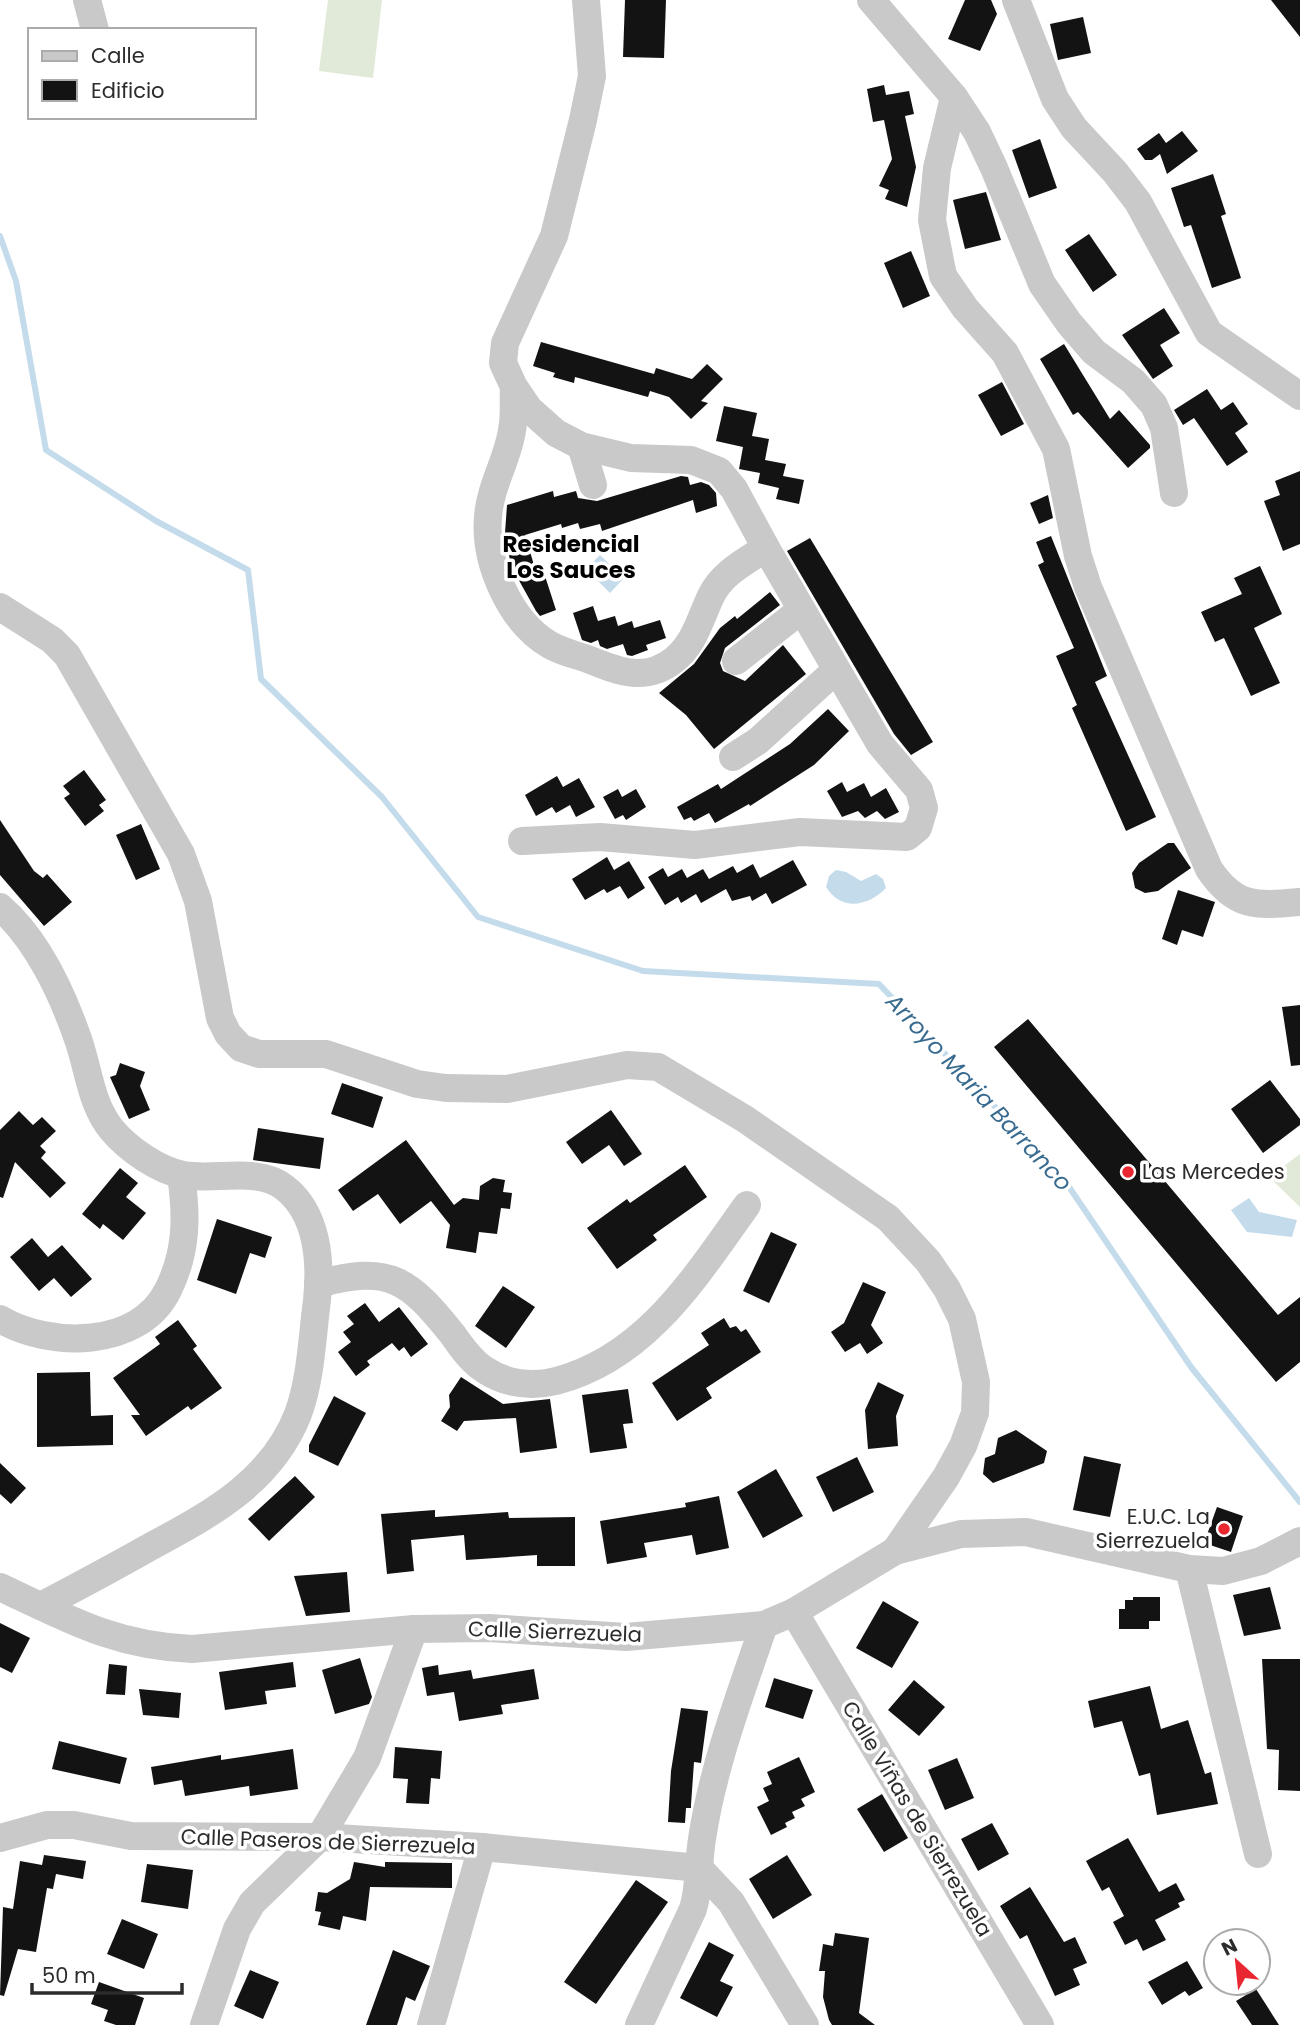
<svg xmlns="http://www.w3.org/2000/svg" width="1300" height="2025" font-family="Poppins,sans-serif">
	<rect width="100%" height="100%" fill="#fff"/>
	<g fill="#e1ead8">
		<polygon points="328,0 382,0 373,78 319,71"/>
		<polygon points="1300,1154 1300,1207 1269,1177"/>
	</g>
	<g fill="#c3dbeb">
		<polygon points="600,555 624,578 610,593 586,569"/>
		<path d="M836,870L846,872L861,881L876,874L883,879L886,888C868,906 842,912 826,887L829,876Z"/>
		<polygon points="1249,1198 1259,1212 1297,1220 1292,1237 1247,1232 1231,1210"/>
	</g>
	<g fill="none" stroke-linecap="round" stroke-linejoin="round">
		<polyline stroke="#c3dbeb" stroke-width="6" points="0,236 16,281 46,450 156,521 248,570 261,679 382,797 478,917 643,971 879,984 1065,1181 1191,1367 1300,1502"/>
	</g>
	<g fill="#131313">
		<polygon points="625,0 666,0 664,58 623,57"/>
		<polygon points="965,0 991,0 997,14 980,51 948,39"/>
		<polygon points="1271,0 1300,0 1300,37"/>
		<polygon points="1083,17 1091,53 1058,60 1050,24"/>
		<polygon points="884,85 886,95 909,91 914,114 905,116 916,167 907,207 885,199 889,190 879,186 892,159 884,120 873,122 867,89"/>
		<polygon points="1182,131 1198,151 1167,174 1160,154 1152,160 1145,160 1137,149 1159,133 1166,143"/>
		<polygon points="1040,139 1057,188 1029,198 1012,150"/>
		<polygon points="1213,174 1226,214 1221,216 1241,278 1212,288 1191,225 1184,227 1171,188"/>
		<polygon points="986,192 1001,240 965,249 953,200"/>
		<polygon points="1089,234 1117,275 1093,292 1065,250"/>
		<polygon points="911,251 930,296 903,308 884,263"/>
		<polygon points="1164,308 1180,333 1160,345 1173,366 1153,379 1122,335"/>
		<polygon points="541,342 654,374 656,368 692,379 707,364 723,379 701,401 708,403 691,419 669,397 650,391 648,397 575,377 574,383 553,377 555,373 533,366"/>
		<polygon points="1064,344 1110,419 1119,410 1150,445 1150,448 1128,468 1078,412 1073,415 1040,359"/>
		<polygon points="1002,382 1024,424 1001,436 978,395"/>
		<polygon points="1207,389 1221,410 1233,402 1248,424 1235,433 1248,452 1227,466 1194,418 1183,425 1174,410"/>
		<polygon points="724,406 757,413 752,436 769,439 765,460 786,464 783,476 804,480 799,504 776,499 779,488 758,483 760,473 739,469 743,447 716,441"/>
		<polygon points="1300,471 1300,544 1283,551 1264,501 1280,495 1275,481"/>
		<polygon points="681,476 688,477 690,485 701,482 709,485 716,493 717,506 696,513 693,500 602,531 600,524 580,529 578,523 562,528 561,524 525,535 537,575 544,573 556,610 540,616 536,611 511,566 505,533 507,505 553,491 554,497 576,491 578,498 597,501"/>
		<polygon points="1048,495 1053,518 1039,524 1030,503"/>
		<polygon points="1051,536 1107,676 1095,682 1156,817 1126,831 1072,708 1077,705 1056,656 1074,648 1038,565 1044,562 1036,542"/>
		<polygon points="810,538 933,742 911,755 894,734 787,551"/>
		<polygon points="1260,566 1282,614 1254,628 1280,683 1251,696 1224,638 1215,642 1201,612 1242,594 1234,578"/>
		<polygon points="770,592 780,605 725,648 720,663 723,671 745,681 783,645 806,674 714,749 686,715 659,693 694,664 720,628 735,616 737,619"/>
		<polygon points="593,606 598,621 615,616 618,626 632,621 634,628 660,620 666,638 646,645 648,650 632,656 627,655 623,644 607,649 600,646 598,640 591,643 582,640 573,613"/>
		<polygon points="828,709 849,731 814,765 750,806 749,804 715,823 709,813 694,821 691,817 684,820 677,807 718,784 721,789 790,744"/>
		<polygon points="84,770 106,800 99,805 104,811 85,826 64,798 70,794 63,786"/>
		<polygon points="557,776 563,787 579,778 595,807 576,817 570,805 556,813 552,807 536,816 525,795"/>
		<polygon points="842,782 847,792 864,783 871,797 886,788 899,812 885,819 877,811 865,818 858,811 842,817 827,791"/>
		<polygon points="618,789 622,797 636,789 646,807 626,820 623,815 615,819 603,797"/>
		<polygon points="0,820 34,871 43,878 47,874 72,902 44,926 0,875"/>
		<polygon points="141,824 160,869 136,880 116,835"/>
		<polygon points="1168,843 1174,843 1191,868 1158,891 1145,893 1135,888 1132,873 1139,863"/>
		<polygon points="607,857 614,870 629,861 645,888 628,899 620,886 607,893 604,889 585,900 572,879"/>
		<polygon points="793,860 807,885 772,904 766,893 752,901 750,896 732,901 726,889 701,903 696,894 681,903 678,897 665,905 648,877 663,868 668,877 682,869 687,878 703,869 709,879 733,866 737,873 753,864 760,878"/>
		<polygon points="1178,890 1215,902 1203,937 1182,930 1177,945 1162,939"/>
		<polygon points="1300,1005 1300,1065 1291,1066 1282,1007"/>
		<polygon points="1028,1019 1278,1315 1300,1297 1300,1362 1276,1382 994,1047"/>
		<polygon points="120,1063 145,1072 140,1086 150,1110 129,1119 110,1077 116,1075"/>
		<polygon points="1270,1080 1300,1119 1300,1125 1263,1153 1231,1109"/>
		<polygon points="342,1083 383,1097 373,1128 331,1114"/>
		<polygon points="611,1110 642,1154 624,1166 609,1145 582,1164 566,1142"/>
		<polygon points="19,1111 33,1125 42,1117 56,1131 40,1146 46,1152 41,1158 66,1183 50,1198 15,1162 3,1198 0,1197 0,1130"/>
		<polygon points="258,1128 324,1138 320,1169 253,1160"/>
		<polygon points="406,1140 454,1205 463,1198 479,1200 480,1186 493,1178 505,1180 503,1192 512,1193 510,1209 501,1208 497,1234 479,1232 476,1253 446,1248 450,1225 431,1201 400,1224 378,1194 353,1211 338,1190"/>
		<polygon points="685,1165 707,1197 653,1235 657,1240 617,1269 587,1228 627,1199 630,1203"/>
		<polygon points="120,1168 138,1183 126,1197 146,1213 123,1240 103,1224 100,1229 82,1214"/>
		<polygon points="217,1219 272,1237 265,1258 250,1253 236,1294 197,1280"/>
		<polygon points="771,1232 797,1244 769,1303 743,1291"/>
		<polygon points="32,1238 48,1257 62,1245 92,1279 71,1297 54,1278 39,1291 10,1257"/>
		<polygon points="863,1282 886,1292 871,1325 883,1343 867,1354 860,1343 845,1352 831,1332 844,1323"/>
		<polygon points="503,1286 535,1307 506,1348 475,1326"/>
		<polygon points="365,1303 379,1322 399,1307 428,1344 411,1357 404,1347 399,1351 392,1343 367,1361 370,1365 356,1376 338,1352 351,1342 343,1332 354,1324 347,1316"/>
		<polygon points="724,1318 730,1328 736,1326 741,1332 746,1329 761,1352 706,1388 712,1398 677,1421 652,1383 709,1345 701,1333"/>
		<polygon points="178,1320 197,1346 193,1349 222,1388 191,1410 188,1406 146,1436 131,1415 140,1415 113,1378 160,1344 155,1337"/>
		<polygon points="90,1372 91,1416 113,1415 113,1445 37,1447 37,1373"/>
		<polygon points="461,1377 503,1404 550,1399 557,1448 520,1453 516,1418 464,1421 457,1431 441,1421 450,1407 449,1395"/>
		<polygon points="878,1382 904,1395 896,1416 898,1446 868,1449 865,1410"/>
		<polygon points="628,1389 633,1423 623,1424 627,1448 590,1453 582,1395"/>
		<polygon points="334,1396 366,1413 338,1466 309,1452 309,1445"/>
		<polygon points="1016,1430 1047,1451 1044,1463 993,1483 983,1474 985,1458 995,1454 998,1438"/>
		<polygon points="1084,1456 1121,1464 1110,1517 1073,1510"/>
		<polygon points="857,1457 874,1492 833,1512 816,1477"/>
		<polygon points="0,1463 26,1488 11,1504 0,1494"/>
		<polygon points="776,1469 803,1516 763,1538 737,1492"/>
		<polygon points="295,1476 315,1497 269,1541 248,1519"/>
		<polygon points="719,1496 729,1548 696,1555 692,1535 644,1543 647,1557 607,1564 600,1521 686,1507 685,1503"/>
		<polygon points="1217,1507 1243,1516 1231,1552 1204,1543"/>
		<polygon points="435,1510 435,1517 508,1512 509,1518 575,1517 575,1566 537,1566 537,1555 466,1560 464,1535 411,1540 414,1571 387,1574 381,1514"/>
		<polygon points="347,1572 350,1612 306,1616 294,1576"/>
		<polygon points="1270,1587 1281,1629 1244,1636 1233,1595"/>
		<polygon points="1133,1597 1160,1597 1160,1621 1149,1621 1149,1629 1119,1629 1119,1609 1125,1609 1125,1600 1133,1600"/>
		<polygon points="883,1601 919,1622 892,1668 856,1648"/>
		<polygon points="0,1623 30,1638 12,1673 0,1667"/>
		<polygon points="360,1658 372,1697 369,1704 335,1714 322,1670"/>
		<polygon points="1262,1659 1300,1659 1300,1791 1278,1790 1279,1750 1267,1749"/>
		<polygon points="293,1662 296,1687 265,1691 267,1704 225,1710 219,1672"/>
		<polygon points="109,1664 127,1666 125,1695 106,1694"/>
		<polygon points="438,1665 439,1675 471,1670 473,1679 534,1669 539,1699 501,1705 503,1714 459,1721 454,1692 427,1696 422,1668"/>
		<polygon points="774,1678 813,1690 803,1719 765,1707"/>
		<polygon points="914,1680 945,1707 919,1736 888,1710"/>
		<polygon points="1150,1686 1161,1729 1188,1720 1205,1774 1211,1772 1218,1804 1157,1815 1150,1773 1139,1776 1122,1721 1094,1728 1088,1701"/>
		<polygon points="139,1689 181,1693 179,1718 143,1715"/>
		<polygon points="681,1708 708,1711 701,1763 694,1762 691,1805 691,1808 686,1808 685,1823 668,1822 671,1771"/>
		<polygon points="59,1741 127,1758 120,1784 52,1769"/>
		<polygon points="395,1747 442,1751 440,1779 431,1778 429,1804 406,1803 408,1779 393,1778"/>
		<polygon points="293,1749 298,1789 250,1796 249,1786 185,1796 182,1780 154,1785 151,1767 221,1755 221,1760"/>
		<polygon points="799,1757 815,1792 801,1799 805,1806 792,1812 795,1818 785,1823 787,1827 771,1835 757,1807 769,1801 763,1788 772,1784 767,1772"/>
		<polygon points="957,1758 974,1798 945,1810 928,1770"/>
		<polygon points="882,1794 908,1838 884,1852 857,1809"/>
		<polygon points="992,1823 1009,1854 978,1871 961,1839"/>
		<polygon points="1128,1838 1159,1892 1176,1883 1185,1900 1178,1903 1180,1907 1155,1920 1166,1940 1143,1951 1137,1939 1125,1945 1113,1922 1124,1916 1109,1887 1102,1891 1086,1861"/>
		<polygon points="44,1855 86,1861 83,1879 56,1874 53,1889 47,1888 36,1952 18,1949 4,1996 0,1995 3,1907 13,1909 20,1861 42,1865"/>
		<polygon points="787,1855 812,1895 773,1919 749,1879"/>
		<polygon points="354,1862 385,1867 385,1862 452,1863 452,1888 370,1887 366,1921 343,1916 340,1930 318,1925 321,1912 315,1911 318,1892 327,1893 350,1879"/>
		<polygon points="147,1864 193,1870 188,1909 141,1902"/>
		<polygon points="636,1880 668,1902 596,2004 564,1982"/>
		<polygon points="1030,1887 1064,1942 1075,1937 1087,1963 1073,1969 1080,1985 1055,1996 1027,1935 1020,1939 1000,1906"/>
		<polygon points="122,1919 158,1934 144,1969 107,1954"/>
		<polygon points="835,1933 869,1938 859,2013 875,2025 832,2025 829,2020 823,1997 825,1971 819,1971 823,1944 833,1946"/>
		<polygon points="709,1942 734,1955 720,1981 733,1987 717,2017 680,1998"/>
		<polygon points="393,1950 430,1966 415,2001 406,1997 397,2025 366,2025"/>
		<polygon points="1187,1961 1203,1988 1189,1996 1185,1991 1162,2005 1148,1982"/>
		<polygon points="250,1970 279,1982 263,2019 234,2006"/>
		<polygon points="99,1982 144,1998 135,2025 116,2025 104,2021 108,2010 91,2004"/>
		<polygon points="1256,1989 1279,2025 1252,2025 1236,2001"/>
	</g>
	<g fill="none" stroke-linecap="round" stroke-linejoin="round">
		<g stroke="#c9c9c9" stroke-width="28">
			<polyline points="87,0 95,30"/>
			<path d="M871,0L954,97L937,168L932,220L943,276L965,308L1005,353L1056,449L1078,556L1088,587L1209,869C1235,908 1256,906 1300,902"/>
			<polyline points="1016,0 1055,99 1074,128 1115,172 1138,202 1209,333 1300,396"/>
			<polyline points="954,97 977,132 994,168 1042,284 1069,323 1094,352 1133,381 1154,405 1164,428 1174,493"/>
			<path d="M514,387C513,401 515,416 512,430C508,459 490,486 488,517C484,562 510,622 550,645C562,652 577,655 590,660C620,672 646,682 674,660C695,643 700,619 711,596C722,573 746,561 766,548L734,489L719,471L691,460L631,458L581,446L556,433L529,409L514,387L503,363L505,343L554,236L583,120L592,76L586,0"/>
			<polyline points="581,446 593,485"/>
			<polyline points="0,607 52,640 67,655 181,854 198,901 220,1018 228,1034 241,1048 259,1054 326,1054 417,1084 446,1088 507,1089 627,1065 658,1067 745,1119 888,1218 928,1261 947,1289 962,1319 976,1382 975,1413 963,1446 946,1477 895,1551"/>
			<polyline points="736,661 801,610"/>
			<polyline points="733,757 758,741 836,670"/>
			<polyline points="522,841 600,837 695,845 800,832 907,837 918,828 924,808 919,790 880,744 766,548"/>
			<path d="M0,907C37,939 63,995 79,1042C89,1072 91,1104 112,1130C128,1149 158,1170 183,1175C215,1181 258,1166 285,1188C318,1214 321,1262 317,1300C312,1338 311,1379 298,1414C271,1483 209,1515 148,1548C113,1568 77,1587 41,1606"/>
			<path d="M318,1284C390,1264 409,1280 453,1335C462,1348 472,1362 485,1370C506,1384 532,1387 556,1381C646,1358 696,1276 747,1205"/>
			<path d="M0,1319C49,1348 139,1349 168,1290C187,1252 187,1216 181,1175"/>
			<polyline points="1189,1569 1258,1854"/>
			<path d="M0,1587C68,1619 115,1646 192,1649L414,1629L489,1628L626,1637L764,1625L794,1612L895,1551L961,1534L1026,1532L1189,1569L1223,1571L1261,1561L1300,1541"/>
			<polyline points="794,1612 1040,2025"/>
			<polyline points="0,1838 47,1825 74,1825 131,1836 320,1837 482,1847 699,1868 731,1902 805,2025"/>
			<polyline points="204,2025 237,1929 252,1903 320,1837 367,1758 414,1629"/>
			<polyline points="431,2025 482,1847"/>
			<path d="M639,2025L693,1909C700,1886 698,1863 702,1839C713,1766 740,1695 764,1625"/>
		</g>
	</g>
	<g fill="#e92730" stroke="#fff" stroke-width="2.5">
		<circle cx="1128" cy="1172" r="7"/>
		<circle cx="1224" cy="1529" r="7"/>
	</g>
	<g text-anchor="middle" stroke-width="7" stroke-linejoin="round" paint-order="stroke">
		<g font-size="21" fill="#2c2c2c" stroke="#fff" text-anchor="start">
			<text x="1142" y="1179">Las Mercedes</text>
			<text x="1210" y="1524" text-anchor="end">E.U.C. La<tspan x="1210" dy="24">Sierrezuela</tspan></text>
		</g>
		<g font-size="21" fill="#2c2c2c" stroke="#fff">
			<text transform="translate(555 1632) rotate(2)" y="7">Calle Sierrezuela</text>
			<text transform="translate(917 1819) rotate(59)" y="7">Calle Viñas de Sierrezuela</text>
			<text transform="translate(328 1842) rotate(2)" y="7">Calle Paseros de Sierrezuela</text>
		</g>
		<g font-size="23" font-weight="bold" fill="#000" stroke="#fff">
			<text x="571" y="552">Residencial<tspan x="571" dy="26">Los Sauces</tspan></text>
		</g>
		<g font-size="23" font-style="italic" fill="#386b8f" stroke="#fff">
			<text transform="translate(979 1092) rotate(47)" y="8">Arroyo Maria Barranco</text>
		</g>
	</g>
	<rect x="28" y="28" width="228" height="91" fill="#ffffff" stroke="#ababab" stroke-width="2"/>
	<rect x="42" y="51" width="35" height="10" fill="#c9c9c9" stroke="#ababab" stroke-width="2"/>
	<text x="91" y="63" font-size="21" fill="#2c2c2c">Calle</text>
	<rect x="42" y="80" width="35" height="21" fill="#131313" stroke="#ababab" stroke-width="2"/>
	<text x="91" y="98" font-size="21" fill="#2c2c2c">Edificio</text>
	<g transform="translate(1237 1962) rotate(333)"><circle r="33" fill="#ffffff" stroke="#ababab" stroke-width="2"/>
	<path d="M0-5L12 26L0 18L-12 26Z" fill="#e92730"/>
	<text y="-10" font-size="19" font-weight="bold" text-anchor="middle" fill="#2c2c2c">N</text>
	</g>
	<path d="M32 1983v10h150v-10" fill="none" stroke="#2c2c2c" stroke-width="3.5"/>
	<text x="42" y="1983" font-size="21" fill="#2c2c2c" stroke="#ffffff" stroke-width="5" paint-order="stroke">50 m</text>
</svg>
